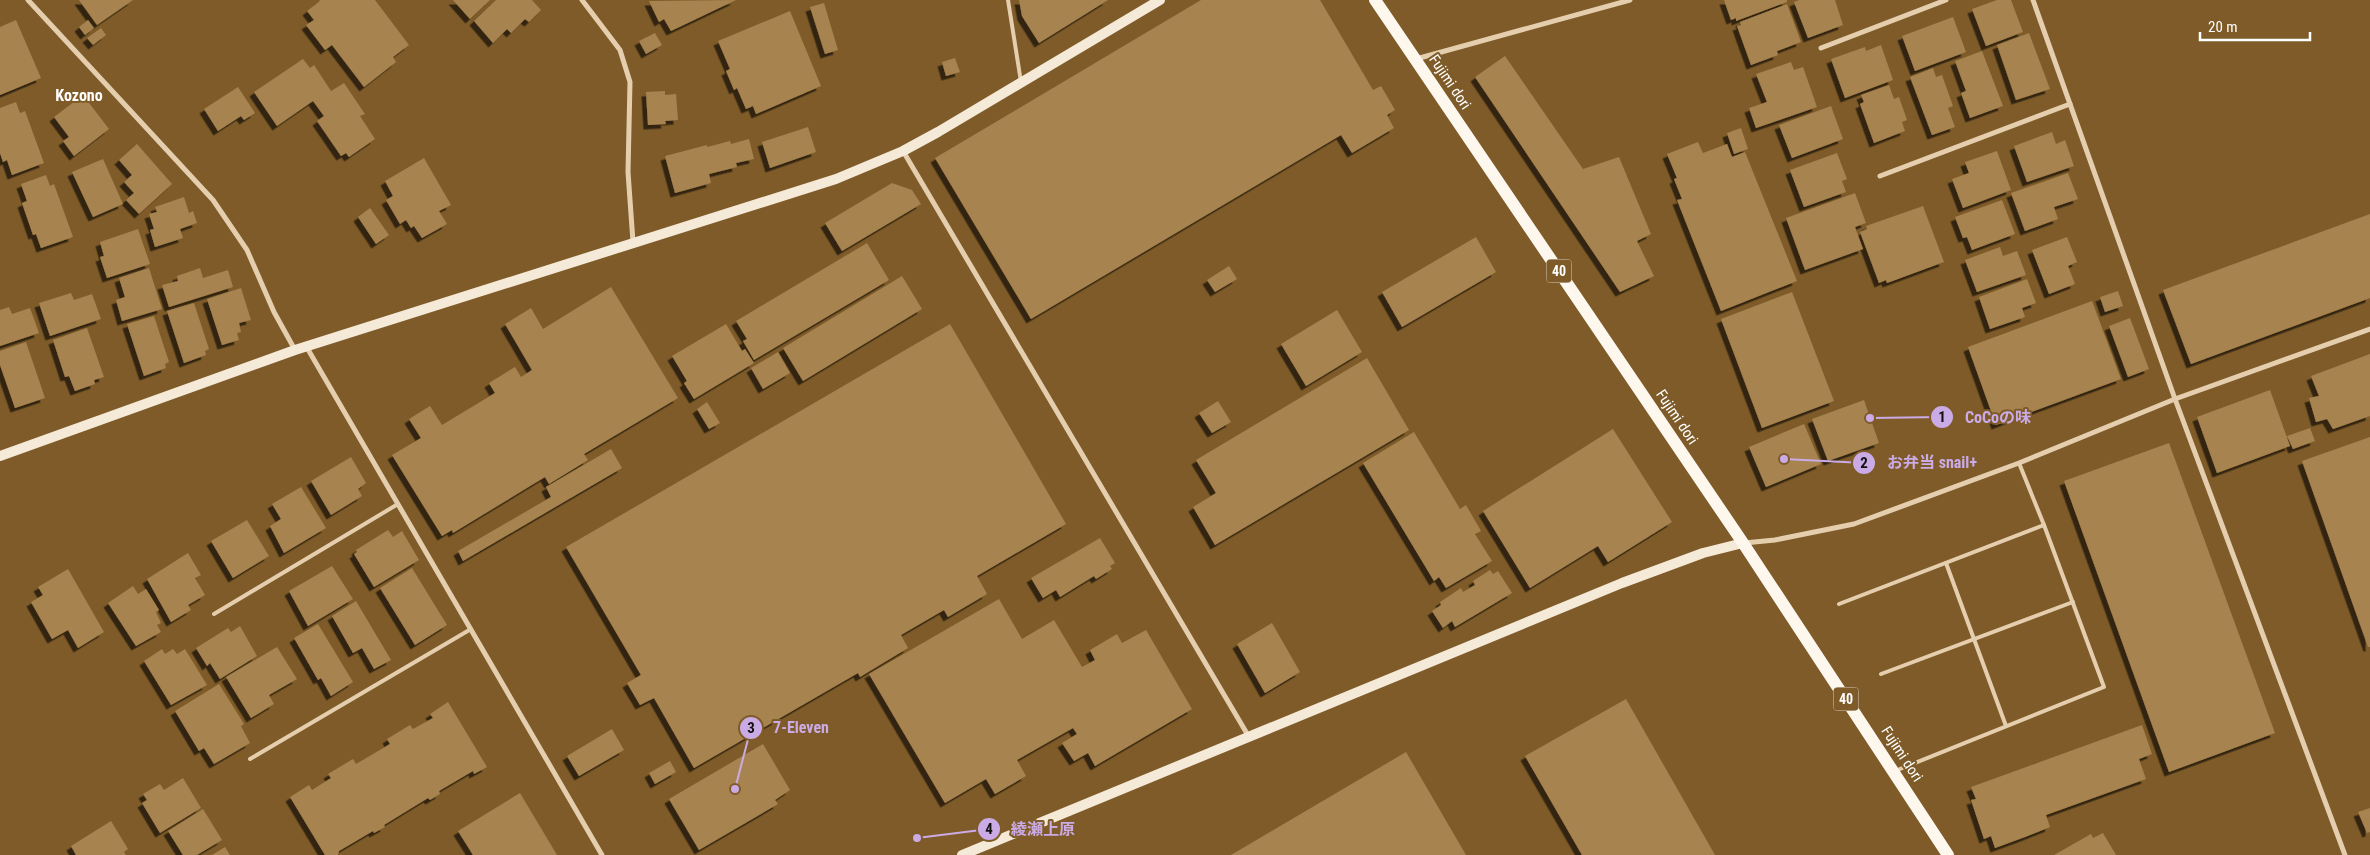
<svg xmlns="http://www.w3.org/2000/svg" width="2370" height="855" font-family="'Roboto Condensed','Noto Sans JP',sans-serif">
	<defs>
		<filter id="shadow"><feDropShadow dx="-4.5" dy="4.5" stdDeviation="0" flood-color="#0009"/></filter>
	</defs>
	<rect width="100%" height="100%" fill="#7e5b28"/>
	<g fill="#a68350" filter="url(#shadow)">
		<polygon points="79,0 133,0 97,25"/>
		<polygon points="319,0 375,0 409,45 393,57 396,62 364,87 332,45 325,50 306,25 314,20 307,11 320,1"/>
		<polygon points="453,0 490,0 470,19"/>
		<polygon points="496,0 532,0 541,10 529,22 525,19 511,33 507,29 493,43 474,21"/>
		<polygon points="736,0 671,31 664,19 659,22 649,1"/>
		<polygon points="1019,0 1108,0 1039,43 1022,16"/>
		<polygon points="1201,0 1320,0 1373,90 1381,86 1395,110 1387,115 1394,128 1352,153 1341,135 1031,319 935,158"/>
		<polygon points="1724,0 1787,0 1787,2 1736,21 1736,18 1731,20"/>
		<polygon points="1799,0 1835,0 1843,25 1808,38 1794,2"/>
		<polygon points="1997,0 2011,0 2023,32 1986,46 1972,9"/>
		<polygon points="824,3 838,50 825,54 810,7"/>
		<polygon points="1787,4 1801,42 1777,51 1778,55 1751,65 1737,26 1741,25 1740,22"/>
		<polygon points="790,11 821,86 756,114 753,106 746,109 737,88 734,90 726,71 730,69 718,41"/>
		<polygon points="1953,17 1966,52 1915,71 1902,36"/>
		<polygon points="16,20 41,78 0,95 0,27"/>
		<polygon points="88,20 94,28 85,35 79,27"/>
		<polygon points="101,28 106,35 93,45 87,38"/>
		<polygon points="655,33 662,45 646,54 639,41"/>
		<polygon points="2029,33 2050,89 2016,100 1997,45"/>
		<polygon points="1881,45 1893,80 1845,98 1831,59 1865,47 1866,51"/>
		<polygon points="1982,51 2003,106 1970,118 1961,93 1966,91 1955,61"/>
		<polygon points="1505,56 1583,169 1619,157 1651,234 1637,241 1654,276 1620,292 1475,77"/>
		<polygon points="955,58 960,72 946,76 942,62"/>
		<polygon points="303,59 310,68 314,65 331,91 344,83 365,114 360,116 375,139 349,157 346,153 341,156 317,121 324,116 313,101 277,126 254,92"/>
		<polygon points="1791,62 1794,70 1803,67 1817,107 1756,128 1749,108 1767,102 1756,74"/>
		<polygon points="1933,68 1936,77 1942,75 1953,106 1948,108 1955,127 1932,135 1910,77"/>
		<polygon points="1889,85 1894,99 1899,97 1907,120 1902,122 1905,131 1874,143 1860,104 1864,102 1861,95"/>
		<polygon points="238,87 255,113 244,120 241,116 218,131 204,109"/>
		<polygon points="665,91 665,95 676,94 678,120 665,121 666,124 648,125 646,92"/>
		<polygon points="83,95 109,129 74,156 63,141 69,137 54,117"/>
		<polygon points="16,102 20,113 25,111 44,163 12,175 7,160 3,162 0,153 0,108"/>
		<polygon points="1831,106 1843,139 1792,158 1779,125"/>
		<polygon points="808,127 816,152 770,168 762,142"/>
		<polygon points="1741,128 1748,149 1734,154 1727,133"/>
		<polygon points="2052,132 2056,144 2065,140 2074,166 2027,182 2014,146"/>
		<polygon points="749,139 754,159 736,163 737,167 709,174 711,183 675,193 665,156 707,145 707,147 730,141 731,144"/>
		<polygon points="1698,142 1703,153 1727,144 1732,157 1745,152 1797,281 1721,311 1677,200 1682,199 1674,179 1677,178 1667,154"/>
		<polygon points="137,144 172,184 139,214 126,200 134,193 124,182 132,175 119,160"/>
		<polygon points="1997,151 2011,190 1963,208 1952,179 1969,173 1965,162"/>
		<polygon points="1837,153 1847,179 1842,181 1846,192 1804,207 1790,170"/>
		<polygon points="424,158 451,205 439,211 447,224 422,238 414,226 411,228 406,220 400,224 386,200 393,196 385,181"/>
		<polygon points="103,159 123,204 93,217 72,172"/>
		<polygon points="2068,173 2078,199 2054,207 2058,219 2025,231 2011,193"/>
		<polygon points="46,175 50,186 54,184 73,237 41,248 36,234 33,235 22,203 27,201 21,184"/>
		<polygon points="892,183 912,190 921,204 842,251 825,223"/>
		<polygon points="1855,193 1866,223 1855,227 1863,249 1805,270 1786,218"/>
		<polygon points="184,197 189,213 193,211 197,223 180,229 183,238 155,247 150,230 154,229 149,214 157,212 155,207"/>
		<polygon points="2002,200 2015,234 1972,250 1967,237 1963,238 1955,217"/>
		<polygon points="1923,206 1944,262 1887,283 1886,280 1879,283 1860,232 1867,229 1866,226"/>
		<polygon points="370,208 389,235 376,244 358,217"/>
		<polygon points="2370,214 2370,298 2191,364 2163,290"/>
		<polygon points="138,229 150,264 107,278 100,257 104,256 100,242"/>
		<polygon points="1476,237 1496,272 1402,327 1382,292"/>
		<polygon points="2067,237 2077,262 2068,266 2075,284 2049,294 2032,250"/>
		<polygon points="867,243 889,280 754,360 743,341 747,339 736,321"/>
		<polygon points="2000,247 2003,256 2017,251 2026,275 1977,292 1965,260"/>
		<polygon points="1229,266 1237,279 1215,292 1207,280"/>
		<polygon points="149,268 162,309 122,321 116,300 125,297 119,278"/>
		<polygon points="200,268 203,278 228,270 233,287 169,307 162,285 178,281 177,276"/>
		<polygon points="902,276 922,309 803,381 783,348"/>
		<polygon points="2027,279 2036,303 2022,308 2025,317 1990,329 1979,297"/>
		<polygon points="611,287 678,398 584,454 588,460 549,484 545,477 453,533 452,530 442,536 392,455 421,438 409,419 430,406 442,425 495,393 489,383 515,367 521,377 532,370 505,324 531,308 543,329"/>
		<polygon points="241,288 251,320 239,323 241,332 237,333 239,340 222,345 207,299"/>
		<polygon points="2118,291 2123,306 2105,312 2100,297"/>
		<polygon points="1792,292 1834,401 1762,428 1721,319"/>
		<polygon points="71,293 74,300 92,294 101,319 50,336 39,303"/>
		<polygon points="2092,301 2121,379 1996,425 1968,347"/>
		<polygon points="194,303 209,349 205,351 206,355 184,363 167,311"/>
		<polygon points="9,307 12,314 30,308 39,333 0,346 0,310"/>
		<polygon points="1337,310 1362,352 1306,386 1281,344"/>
		<polygon points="154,316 169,362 165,364 166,368 144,376 127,324"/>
		<polygon points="2130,318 2149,369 2128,377 2109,326"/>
		<polygon points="726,324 742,351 745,349 754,363 694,399 684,383 687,381 672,356"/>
		<polygon points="950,324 1066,524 977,576 987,594 948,617 944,610 901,635 908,648 860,677 858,673 694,768 654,698 640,705 627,683 641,675 566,547"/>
		<polygon points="87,328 104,377 94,380 95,384 75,391 69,376 65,377 53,340"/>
		<polygon points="26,342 45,398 15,408 0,365 0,351"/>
		<polygon points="778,352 790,373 763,389 751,368"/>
		<polygon points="2370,354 2370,416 2333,429 2327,419 2316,422 2309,398 2319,396 2311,376"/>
		<polygon points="1367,358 1409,430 1215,545 1193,507 1216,493 1196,460"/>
		<polygon points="2270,390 2290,446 2217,473 2197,417"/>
		<polygon points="1864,400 1879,443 1828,461 1812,419"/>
		<polygon points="1218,401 1231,422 1212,433 1199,413"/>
		<polygon points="707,402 720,423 709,429 697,409"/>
		<polygon points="1804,424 1821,464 1766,487 1749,447"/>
		<polygon points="2310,428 2315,441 2293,449 2287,436"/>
		<polygon points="1613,429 1672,522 1608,562 1598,546 1530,588 1483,511"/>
		<polygon points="1414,432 1460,509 1466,505 1481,531 1475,534 1492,561 1446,588 1439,577 1434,581 1363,463"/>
		<polygon points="2370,437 2370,647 2368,647 2302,461"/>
		<polygon points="2169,443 2275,733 2169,772 2064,481"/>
		<polygon points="611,449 622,468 463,561 458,551 551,497 546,487"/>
		<polygon points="351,457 366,483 358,489 362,496 331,515 311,481"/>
		<polygon points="301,487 326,528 284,553 270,526 281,519 272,504"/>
		<polygon points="247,520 269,556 233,578 211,541"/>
		<polygon points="388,530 393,537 402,531 419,560 374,587 354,554 357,552 356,550"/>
		<polygon points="1100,538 1115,563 1110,566 1112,569 1096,579 1094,576 1060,597 1056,590 1043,598 1031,578"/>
		<polygon points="188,553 201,575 195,578 205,595 188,605 191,610 171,622 147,579"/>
		<polygon points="332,566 353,599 308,626 289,591"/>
		<polygon points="412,568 447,625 415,645 380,588"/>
		<polygon points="68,569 104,632 78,648 68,630 52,639 31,602 43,595 38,587"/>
		<polygon points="1490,570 1493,574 1498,571 1512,593 1455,627 1452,621 1443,628 1432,611 1441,605 1440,602 1461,588 1463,592 1475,585 1473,581"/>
		<polygon points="133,586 138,594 146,589 159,610 156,612 161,623 157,625 161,632 136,646 108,603"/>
		<polygon points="999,599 1022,639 1054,620 1082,667 1095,660 1090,650 1117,634 1122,643 1146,630 1192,709 1095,766 1088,753 1074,761 1062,743 1077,734 1073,728 1017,760 1026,776 995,794 986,779 945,803 869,674"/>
		<polygon points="356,601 391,660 374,669 362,648 353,653 332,616"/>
		<polygon points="1272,623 1300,672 1265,693 1237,644"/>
		<polygon points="318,624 353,682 331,696 321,678 318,680 294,638"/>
		<polygon points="240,626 257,656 220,679 210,663 207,666 196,648 228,628 231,632"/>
		<polygon points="277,647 297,679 269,695 274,704 251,718 226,677"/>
		<polygon points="162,649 165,654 173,649 177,654 185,649 207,685 171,705 144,661"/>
		<polygon points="219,684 244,724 241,726 250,743 214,764 204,748 199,751 175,711"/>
		<polygon points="1626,699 1715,855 1582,855 1525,756"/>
		<polygon points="448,702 487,767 474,774 473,771 439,791 440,794 430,800 428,798 384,825 385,827 374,833 373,831 339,851 338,855 325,855 290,797 309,785 312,790 331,778 328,774 353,759 356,764 390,744 387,739 410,725 413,729 433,718 430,714"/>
		<polygon points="2142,725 2152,754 2139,759 2146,779 2046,815 2050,827 2025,837 1995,848 1991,836 1984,839 1971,800 1976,799 1971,787"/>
		<polygon points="612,729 624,750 579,776 567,756"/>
		<polygon points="763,744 790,790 775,800 778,804 699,850 669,799"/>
		<polygon points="1406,752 1466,855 1231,855"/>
		<polygon points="670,761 676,772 655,784 649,773"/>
		<polygon points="183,778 201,808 160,833 142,803 147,800 143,794 160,784 164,790"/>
		<polygon points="520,793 557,855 473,855 458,831"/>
		<polygon points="2370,808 2370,832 2367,833 2358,812"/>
		<polygon points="203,809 222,840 197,855 183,855 168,831"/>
		<polygon points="111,821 128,849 124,852 126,855 76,855 71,846"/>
		<polygon points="2103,833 2116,855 2054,855 2091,834 2093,838"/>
		<polygon points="225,847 230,855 212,855"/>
	</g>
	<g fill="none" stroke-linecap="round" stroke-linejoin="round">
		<g stroke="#e5ceae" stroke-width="4">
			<polyline points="1008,0 1021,82"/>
			<polyline points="2019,463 2044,525"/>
			<polyline points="1946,563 2006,726"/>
			<polyline points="1839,604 2044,525 2104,687 1895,771"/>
			<polyline points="214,614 398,504"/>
			<polyline points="1881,674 2073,602"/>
			<polyline points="250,759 471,629"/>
		</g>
		<g stroke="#e5ceae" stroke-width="5">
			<polyline points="28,0 213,200 247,250 274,312 295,350"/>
			<polyline points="582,0 620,50 630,82 628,172 633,242"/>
			<polyline points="2033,0 2175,399 2345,855"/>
			<polyline points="1821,48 1946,0"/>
			<polyline points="1416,59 1630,0"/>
			<polyline points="903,151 1249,737"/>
			<polyline points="1880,176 2070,104"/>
			<polyline points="306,346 602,855"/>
			<polyline points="1744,543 1775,540 1854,524 2019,463 2175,399 2370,329"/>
		</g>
		<g stroke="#f5e9d7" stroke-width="10">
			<polyline points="0,456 295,350 836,179 903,151 938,132 1160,0"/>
			<polyline points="962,855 1622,583 1703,553 1743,543"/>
		</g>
		<polyline stroke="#fdf7ee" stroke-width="12" points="1375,0 1743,543 1948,855"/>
	</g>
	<g text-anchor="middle" stroke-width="4" stroke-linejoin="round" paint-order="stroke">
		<g fill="#7e5b28" stroke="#d8cebe" stroke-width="1">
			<rect x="1546.5" y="259.5" width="25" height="23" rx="4"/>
			<rect x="1833.5" y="687.5" width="25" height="23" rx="4"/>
		</g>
		<g font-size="14" font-weight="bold" fill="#fff">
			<text x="1559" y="276">40</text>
			<text x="1846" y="704">40</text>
		</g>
		<g font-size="15" fill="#fff" stroke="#7e5b28">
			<text transform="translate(1450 82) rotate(56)" y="5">Fujimi dori</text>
			<text transform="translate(1677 417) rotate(56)" y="5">Fujimi dori</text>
			<text transform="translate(1902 754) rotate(57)" y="5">Fujimi dori</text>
		</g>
		<g font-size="16" font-weight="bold" fill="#fff" stroke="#7e5b28">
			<text x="79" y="101">Kozono</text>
		</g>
	</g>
	<path fill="none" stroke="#caabe5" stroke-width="2" d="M1870 418L1942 417M1784 459L1864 463M735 789L751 728M917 838L989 829"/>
	<g fill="#caabe5" stroke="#7e5b28" stroke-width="2">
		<circle cx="1870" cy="418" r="5"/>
		<circle cx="1784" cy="459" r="5"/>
		<circle cx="735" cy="789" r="5"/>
		<circle cx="917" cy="838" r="5"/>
		<circle cx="1942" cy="417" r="12"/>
		<circle cx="1864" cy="463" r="12"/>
		<circle cx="751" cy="728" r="12"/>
		<circle cx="989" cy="829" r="12"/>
	</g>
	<g font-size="15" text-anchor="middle" font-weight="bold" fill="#111">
		<text x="1942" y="422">1</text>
		<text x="1864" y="468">2</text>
		<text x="751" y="733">3</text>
		<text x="989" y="834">4</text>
	</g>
	<g font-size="16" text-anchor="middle" font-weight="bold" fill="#caabe5" stroke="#7e5b28" stroke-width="4" stroke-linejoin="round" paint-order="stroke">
		<text x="1998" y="423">CoCoの味</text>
		<text x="1932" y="468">お弁当 snail+</text>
		<text x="801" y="733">7-Eleven</text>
		<text x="1043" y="835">綾瀬上原</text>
	</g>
	<path d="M2200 32v8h110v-8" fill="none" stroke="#ffffff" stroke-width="2.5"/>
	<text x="2208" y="32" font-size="15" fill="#ffffff" stroke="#7e5b28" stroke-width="4" paint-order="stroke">20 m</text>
</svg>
